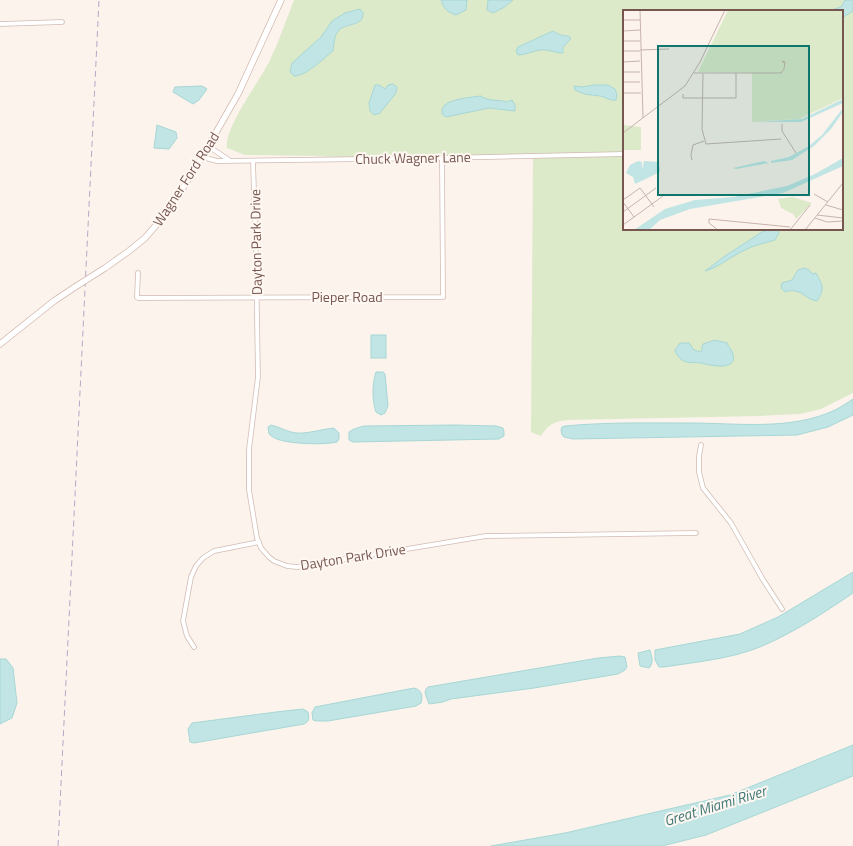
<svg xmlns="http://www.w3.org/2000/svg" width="853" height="846" font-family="'Titillium Web',sans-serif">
	<rect width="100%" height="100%" fill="#fcf3ec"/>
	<path fill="#ddeaca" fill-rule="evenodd" d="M294,0H853V393L821,409L800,414L759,416L567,420C553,422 549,424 541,436L531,432L533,156L376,159L314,156L253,155H245L227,148C224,127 260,81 270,60C279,41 286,20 294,0ZM624,11H842V229H624Z"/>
	<g fill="#c0e5e4" stroke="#a7d7d5">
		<path d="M441,0H467L466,10L456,15C447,12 444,9 441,0Z"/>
		<polygon points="488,0 513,0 503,8 493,13 487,10"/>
		<polygon points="845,0 853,0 853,11 842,18 842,11 828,11 841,7"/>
		<path d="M360,9L363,13C364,26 347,23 339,30C334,35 334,44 333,51C323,59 306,76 294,76L290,72L292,63L321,37L332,21L345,13Z"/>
		<path d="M553,31C558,34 562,36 568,36L571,38L567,43L563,47V53C555,53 548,49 540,50C532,51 526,55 518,55L516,51L518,47Z"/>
		<polygon points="393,84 397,87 396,93 380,113 374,115 370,111 369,103 375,85 379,85 385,89 388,85"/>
		<path d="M594,85H608L615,89L617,95L616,100C609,101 606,97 600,96C588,94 587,96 575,90L574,86L582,87Z"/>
		<polygon points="202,86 207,89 199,100 193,104 173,92 175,87"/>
		<path d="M481,96C489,102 498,99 507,102L512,100L515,105V111L489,108L446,117L442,114C442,111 442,107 445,105C451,99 472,97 481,96Z"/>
		<polygon points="157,125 176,132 177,138 169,149 154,148"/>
		<path d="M771,229H777L779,233L775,240C765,243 754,245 745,250C731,256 720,267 705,271L725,256L762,232Z"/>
		<path d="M804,268L809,270L812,274L816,273C823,286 825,288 817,301C808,300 803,292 795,291C792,290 788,291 785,292L781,288L782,283L792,280L798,270Z"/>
		<rect x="371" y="335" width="15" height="23"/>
		<path d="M715,340L727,343C728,346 732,350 733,354C738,372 709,365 701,363C695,362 688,364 682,360C679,357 676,355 675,350L680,343H689L694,350L701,352L703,344Z"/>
		<path d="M376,372H383L385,374L388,406L385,413L381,415L376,412C372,401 372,384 376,372Z"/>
		<path d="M853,399V415L828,427L797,435L573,439L564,437L562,435L561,430L562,427L565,426C607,422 649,423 690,423C737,423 791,431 835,410C841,407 847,403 853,399Z"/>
		<path d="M271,425C280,427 287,432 296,433C307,434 323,429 334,428L339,433V439L337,442C325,445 292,444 280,440C276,439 272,437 269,434L268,427Z"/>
		<polygon points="456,425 496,426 503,428 504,432 504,436 499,439 353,442 349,440 349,432 354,429 364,426"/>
		<path d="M853,572V593C824,613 793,633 760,647C730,659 696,662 664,667H659L655,660V650L740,634L778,617Z"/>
		<path d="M650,650C652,658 654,662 649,668L640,666L638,653Z"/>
		<polygon points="620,656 625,657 627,667 625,670 618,674 534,688 451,699 443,702 429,704 425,693 426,689 428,687 598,658"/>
		<polygon points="0,659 6,659 13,668 17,703 12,718 0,724"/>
		<path d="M414,688C422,690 423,696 421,703L416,706L328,721H317L313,720L312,713L315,707Z"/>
		<path d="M303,709L308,712C309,718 310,721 304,724L194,743L190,742L188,729L192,723L276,712Z"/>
		<polygon points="853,745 853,776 706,835 662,846 491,846 565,833 730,795"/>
	</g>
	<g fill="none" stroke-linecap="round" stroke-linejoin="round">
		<defs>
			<g id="street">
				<polyline points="0,24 62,22"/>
				<polyline points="208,146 229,160"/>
				<polyline points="202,157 217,161 223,161 442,158 624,154"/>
				<polyline points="253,161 256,257 258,377 249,449 249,490 257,538 261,548 269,557 274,561 287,566 297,567 486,536 696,533"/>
				<polyline points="138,273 137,297 138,298 443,297 442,158"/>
				<polyline points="701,445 699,456 699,472 703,488 731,523 762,578 782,609"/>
				<polyline points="194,647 187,636 183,621 191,577 196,566 203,558 214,551 259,542"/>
			</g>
			<g id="secondary">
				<polyline points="105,268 129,251 145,238 164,216 173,204 202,157 238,94 281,0"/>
				<polyline points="0,344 54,301 75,287"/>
			</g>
		</defs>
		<use href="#street" stroke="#d1bbb4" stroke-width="5.5"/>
		<use href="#secondary" stroke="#d4bab1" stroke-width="7"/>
		<use href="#street" stroke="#fff" stroke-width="4"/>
		<use href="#secondary" stroke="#fff" stroke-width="5.5"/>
		<polyline stroke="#b4a9c7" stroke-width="1" stroke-dasharray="6 4" stroke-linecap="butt" points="58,846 99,0"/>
		<defs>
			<polyline id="secondary-bridge" points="75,287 105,268"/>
		</defs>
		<use href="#secondary-bridge" stroke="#d4bab1" stroke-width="7" stroke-linecap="butt"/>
		<use href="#secondary-bridge" stroke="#fff" stroke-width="5.5"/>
	</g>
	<g text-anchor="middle" stroke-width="4" stroke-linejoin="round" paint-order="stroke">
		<g font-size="14" fill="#77564f" stroke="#fef7f2">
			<text transform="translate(413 158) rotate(-1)" y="5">Chuck Wagner Lane</text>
			<text transform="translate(186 179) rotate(-57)" y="5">Wagner Ford Road</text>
			<text transform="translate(256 242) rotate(-91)" y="5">Dayton Park Drive</text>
			<text x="347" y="302">Pieper Road</text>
			<text transform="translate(353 557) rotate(-9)" y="5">Dayton Park Drive</text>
		</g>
		<g font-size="15" font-style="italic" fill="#427a79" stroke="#fef7f2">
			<text transform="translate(715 806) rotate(-17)" y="5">Great Miami River</text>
		</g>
	</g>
	<g transform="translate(623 10)">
		<rect width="220" height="220" fill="#fcf3ec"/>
		<path d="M105,0H220V88L176,109L129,112V63L75,62ZM0,115L18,117V140H0ZM170,187L189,193L173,209L170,204L158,198L155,189Z" fill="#ddeaca"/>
		<path d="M220,89V93L178,112H134L179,109ZM220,98V102L208,119L191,136L169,150L148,153V151L166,147L186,136L199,125ZM220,148V156L160,183L67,199L37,210L26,220H11L42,199L72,190L110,187L164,176L192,164ZM15,151L19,152V160L21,151L36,152L37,162L12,174L10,167L3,163L7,155ZM141,151L146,153L113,159L110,158Z" fill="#c0e5e4"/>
		<path fill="none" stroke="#c7b4ad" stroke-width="1" d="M17,0L20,108M0,10H17M0,21L17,20M0,31H17M17,40L46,39M0,41H17M0,52L17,51M0,62H17M71,63H158L161,59L162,52L159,51L161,53M80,64L79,119L83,134L158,129M0,72H17M0,83H18M60,84V88H113V63M159,114V121L173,143M0,123L62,76L77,52L102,0M69,150L68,145L70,135L81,131M191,184L205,192M0,190L17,178L31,197M0,192L11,207M203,195L220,200M0,202L33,178M194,205L220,208M192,208L204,212L220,211M0,215L40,186M95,220L86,213V209L167,217M167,220L187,195M182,220L220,173"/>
		<path fill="#0f766e" fill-opacity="0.15" stroke="#0f766e" stroke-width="2" d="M35,36H186V185H35Z"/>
		<rect width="220" height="220" fill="none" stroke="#77564f" stroke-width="2"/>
	</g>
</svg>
